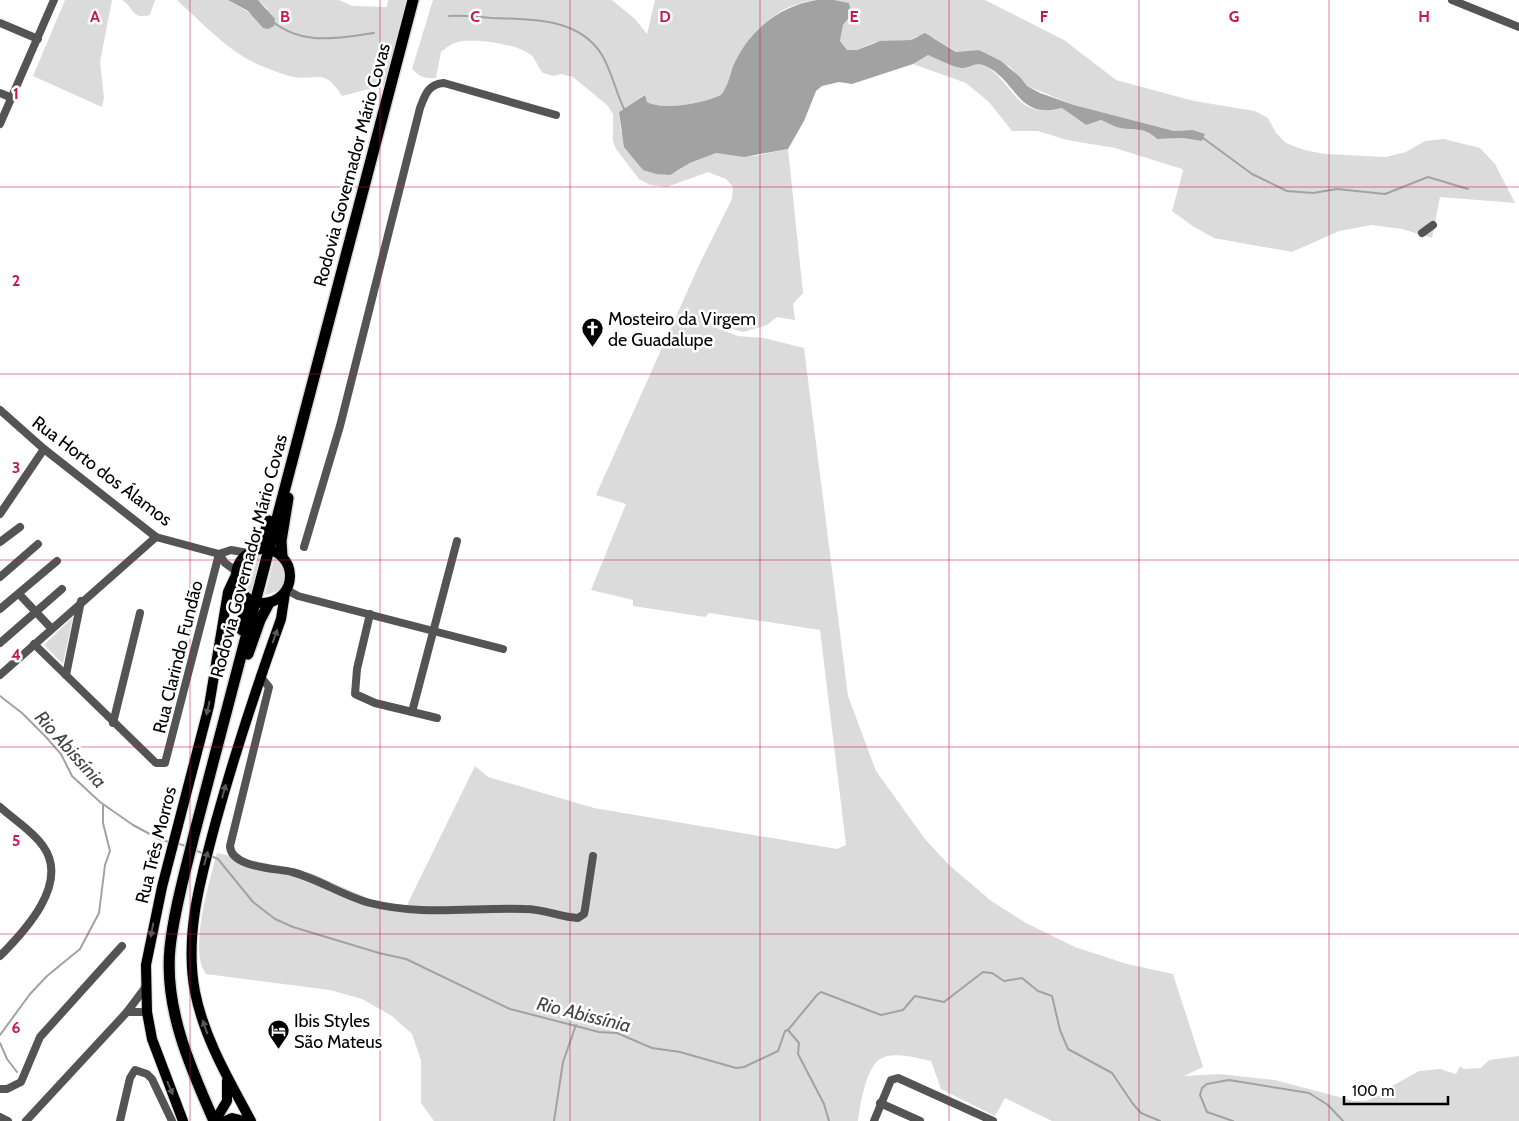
<svg xmlns="http://www.w3.org/2000/svg" width="1519" height="1121" font-family="Cabin,sans-serif">
	<rect width="100%" height="100%" fill="#fff"/>
	<g fill="#dbdbdb">
		<polygon points="65,0 112,0 100,62 104,98 102,107 33,76"/>
		<path d="M122,0H155L150,15C131,20 135,8 122,0Z"/>
		<path d="M177,0H228L253,15L268,9L258,0H339L352,6L387,7L388,0H410L388,84L342,96C323,65 316,83 289,76C279,73 267,68 257,64C227,50 201,22 177,0Z"/>
		<path d="M433,0H612L635,19L647,34L655,0H828C819,0 809,0 801,3C771,10 742,43 731,71C728,80 728,87 721,95C704,103 664,111 647,102L644,95L619,112L621,132L676,172L690,163L716,153L755,156L788,149L803,293L793,304L795,320L777,317L767,325L743,332L724,326L711,315L712,326L738,336L764,338L804,348L848,696L876,771L925,839L949,865L990,900L1026,923L1075,947L1127,964L1173,974L1203,1067L1184,1076L1219,1074L1275,1080L1354,1101H1365L1387,1093L1392,1086L1419,1071L1440,1069L1456,1074L1460,1066L1464,1069L1481,1068L1489,1060L1519,1056V1121H1052L1005,1098L995,1116L941,1089L931,1061C916,1058 894,1051 880,1059C866,1068 860,1105 858,1121H434L421,1103V1060L412,1034L392,1016L362,999L330,990L206,974C188,952 210,879 217,853L311,873L372,900L406,907L475,766L488,777L594,808L837,849L846,845L820,630L709,613L705,617L633,606V600L591,590L626,504L596,495L700,263L732,199L733,187L726,179L708,172L667,187L650,185L639,179L616,149L613,141V114L607,105L573,77L561,74L554,76L543,73C538,68 537,62 533,57C522,44 474,38 458,42C452,43 446,48 441,52L436,78C425,79 420,77 412,69Z"/>
		<path d="M834,0H985L1064,40L1116,80L1194,101L1255,111L1268,118L1276,133L1286,143L1304,150L1325,154L1386,157L1406,152L1425,141L1444,139L1480,148L1495,164L1515,203L1440,197L1432,238L1402,229L1371,225L1339,231L1292,252L1214,238L1194,227L1172,211L1183,171L1182,169L1115,148L1067,140L1038,131H1012L989,102L966,83L913,64L928,55L968,68C990,52 1010,96 1025,105C1036,112 1050,112 1062,108L1086,125L1101,120C1106,122 1111,125 1116,127C1134,132 1141,125 1157,139L1183,138L1202,141L1204,134L1193,130L1174,131L1074,105L1027,86L1010,67L979,50L957,52L934,38L917,36L911,40L875,42L857,50L847,51L840,41L843,25L852,14L849,3Z"/>
		<polygon points="261,554 252,594 240,585 240,571 248,558"/>
		<polygon points="275,555 286,562 288,576 282,590 265,595"/>
		<polygon points="73,617 63,664 44,645"/>
	</g>
	<g fill="#a2a2a2">
		<polygon points="228,0 258,0 275,19 274,26 268,29 263,28 248,11"/>
		<path d="M817,0H834L849,3L852,14L843,25L840,41L847,50H857L880,41L911,40L925,33L956,52L979,50L1001,61L1020,77L1027,86L1040,93L1074,105L1174,131L1193,130L1205,134L1202,141L1183,138L1157,139C1142,125 1134,132 1116,127C1111,125 1106,122 1101,120L1086,125L1062,108C1016,121 1017,78 983,65C974,62 969,69 961,68C950,66 938,59 928,55L913,64L852,84L839,82L822,86L816,91L804,121L788,149L744,157L716,153L690,163L670,175L656,174L643,170L624,147L619,112L645,95L647,102C664,111 704,103 721,95C730,84 729,72 736,60C752,28 782,5 817,0Z"/>
	</g>
	<g fill="none" stroke-linecap="round" stroke-linejoin="round">
		<g stroke="#a2a2a2" stroke-width="2">
			<path d="M449,16C463,15 476,17 491,18C529,19 579,17 602,55C612,72 616,93 625,111"/>
			<path d="M273,22C304,46 338,38 374,33"/>
			<polyline points="1203,138 1252,174 1287,191 1313,193 1337,189 1385,194 1428,177 1468,189"/>
			<polyline points="0,696 22,713 45,736 61,754 72,776 100,802 133,825 159,839 169,842"/>
			<polyline points="176,843 186,846"/>
			<polyline points="195,850 204,854"/>
			<polyline points="211,856 218,859 253,902 275,919 293,927 379,953 406,959 510,1009 599,1032 617,1033 652,1048 680,1052 736,1068 744,1067 778,1051 785,1031 788,1030 817,995 821,992 881,1015 903,1010 915,996 944,1002 983,972 992,973 1004,981 1022,978 1038,991 1052,996 1060,1030 1068,1049 1112,1073 1133,1104 1141,1113 1160,1121"/>
			<polyline points="788,1030 799,1043 798,1054 824,1104 829,1121"/>
			<polyline points="0,1035 30,994 47,976 80,949 99,913 105,865 110,851 103,823 103,805"/>
			<polyline points="0,1043 7,1059 17,1072"/>
			<polyline points="554,1121 563,1062 576,1025"/>
			<polyline points="1233,1121 1207,1112 1200,1095 1202,1088 1207,1084 1229,1080 1309,1093 1328,1105 1343,1121"/>
		</g>
		<defs>
			<g id="major">
				<circle cx="263" cy="576" r="27"/>
				<polyline points="183,1121 152,1039 147,1012 146,965 162,887 209,706 228,592 236,575"/>
				<polyline points="215,1121 227,1101 227,1081"/>
				<polyline points="225,1121 232,1118 244,1121"/>
				<path d="M251,1121C229,1080 204,1038 195,992C184,934 201,878 216,821C235,753 257,686 281,619L285,593"/>
			</g>
			<g id="highway">
				<polyline points="255,550 263,538 269,521"/>
				<polyline points="282,556 281,541 288,498"/>
				<polyline points="241,592 244,608 242,630"/>
				<polyline points="248,654 260,620 269,603"/>
				<path d="M214,1121C190,1067 164,1008 170,948C174,910 185,873 194,835L413,0"/>
			</g>
		</defs>
		<use href="#major" stroke="#dbdbdb" stroke-width="12"/>
		<use href="#highway" stroke="#dbdbdb" stroke-width="14"/>
		<g stroke="#545454" stroke-width="8">
			<polyline points="1452,0 1519,27"/>
			<polyline points="0,23 38,39"/>
			<polyline points="0,93 12,98"/>
			<polyline points="0,124 54,0"/>
			<polyline points="1422,233 1433,225"/>
			<polyline points="0,410 44,449 156,537 219,554"/>
			<polyline points="0,514 44,449"/>
			<polyline points="0,542 20,527"/>
			<path d="M304,547L340,426L420,108C425,95 428,84 444,83L556,115"/>
			<polyline points="219,554 231,550 248,553"/>
			<polyline points="219,554 225,563 236,571"/>
			<polyline points="0,577 38,544"/>
			<polyline points="287,590 298,596 503,649"/>
			<polyline points="19,594 51,628"/>
			<polyline points="0,609 57,561"/>
			<polyline points="370,614 357,669 355,694 375,703 437,718"/>
			<polyline points="0,643 62,589"/>
			<polyline points="34,644 156,763 165,763 219,554"/>
			<polyline points="0,675 156,537"/>
			<polyline points="66,675 81,601"/>
			<path d="M260,676L269,687L230,846C231,868 276,868 292,872C319,879 343,896 370,903C422,916 473,907 525,909C544,909 560,917 578,918L584,914L585,909L593,856"/>
			<polyline points="412,712 457,541"/>
			<polyline points="113,723 140,613"/>
			<path d="M0,807C14,820 32,830 43,846C70,883 25,931 0,956"/>
			<polyline points="127,1012 147,1012"/>
			<polyline points="0,1089 7,1089 21,1082 40,1037 122,946"/>
			<polyline points="880,1103 920,1121"/>
			<polyline points="0,1117 8,1121"/>
			<polyline points="26,1121 127,1012 145,988"/>
			<polyline points="120,1121 130,1078 135,1070 147,1074 152,1079 172,1121"/>
			<polyline points="874,1121 891,1080 898,1078 993,1121"/>
		</g>
		<use href="#major" stroke="#000" stroke-width="10"/>
		<use href="#highway" stroke="#000" stroke-width="11"/>
	</g>
	<defs><path id="oneway-solid" d="M-6-.8H1V-3.2L6.5 0L1 3.2V.8H-6Z" transform="scale(1.25)"/></defs>
	<g fill="#595959">
		<use href="#oneway-solid" transform="translate(275 636) rotate(-70)"/>
		<use href="#oneway-solid" transform="translate(208 708) rotate(103)"/>
		<use href="#oneway-solid" transform="translate(224 791) rotate(-75)"/>
		<use href="#oneway-solid" transform="translate(206 858) rotate(-75)"/>
		<use href="#oneway-solid" transform="translate(152 930) rotate(101)"/>
		<use href="#oneway-solid" transform="translate(205 1027) rotate(-109)"/>
		<use href="#oneway-solid" transform="translate(170 1088) rotate(67)"/>
	</g>
	<path fill="none" stroke="#c2185b" stroke-width="1" stroke-opacity="0.55" d="M190,0V1121M380,0V1121M570,0V1121M760,0V1121M949,0V1121M1139,0V1121M1329,0V1121M0,187H1519M0,374H1519M0,560H1519M0,747H1519M0,934H1519"/>
	<defs>
		<symbol id="church-pin" viewBox="-11 -11 22 30"><path d="M0 17L-7.5 6A9.5 9.5 0 1 1 7.5 6Z" fill="#000" stroke="#fff"/><path d="M-1.2-6h2.4v3.5h3.3v2.4h-3.3V6h-2.4V-.1h-3.3v-2.4h3.3Z" fill="#fff"/></symbol>
		<symbol id="hotel-pin" viewBox="-11 -11 22 30"><path d="M0 17L-7.5 6A9.5 9.5 0 1 1 7.5 6Z" fill="#000" stroke="#fff"/><path d="M-6-4.5h1.5V1H6V5H4.5V3h-9V5H-6ZM-4 0a1.8 1.8 0 1 1 3.6 0ZM.5 0V-2.5h3Q6-2.5 6 0Z" fill="#fff"/></symbol>
	</defs>
	<g fill-rule="evenodd">
		<use href="#church-pin" x="580" y="316" width="25" height="34"/>
		<use href="#hotel-pin" x="266" y="1018" width="25" height="34"/>
	</g>
	<g text-anchor="middle" stroke-width="5" stroke-linejoin="round" paint-order="stroke">
		<g font-size="18" fill="#000" stroke="#fff">
			<text transform="translate(352 165) rotate(-75)" y="6">Rodovia Governador Mário Covas</text>
			<text transform="translate(102 471) rotate(37)" y="6">Rua Horto dos Álamos</text>
			<text transform="translate(249 556) rotate(-75)" y="6">Rodovia Governador Mário Covas</text>
			<text transform="translate(178 657) rotate(-76)" y="6">Rua Clarindo Fundão</text>
			<text transform="translate(156 845) rotate(-76)" y="6">Rua Três Morros</text>
		</g>
		<g font-size="18" fill="#000" stroke="#fff" text-anchor="start">
			<text x="608" y="325">Mosteiro da Virgem<tspan x="608" dy="21">de Guadalupe</tspan></text>
			<text x="294" y="1027">Ibis Styles<tspan x="294" dy="21">São Mateus</tspan></text>
		</g>
		<g font-size="19" font-style="italic" fill="#434343" stroke="#fff">
			<text transform="translate(71 749) rotate(48)" y="7">Rio Abissínia</text>
			<text transform="translate(584 1014) rotate(14)" y="7">Rio Abissínia</text>
		</g>
	</g>
	<g font-size="16" text-anchor="middle" font-weight="bold" fill="#c2185b" stroke="#fff" stroke-width="5" stroke-linejoin="round" paint-order="stroke">
		<text x="95" y="22">A</text>
		<text x="285" y="22">B</text>
		<text x="475" y="22">C</text>
		<text x="665" y="22">D</text>
		<text x="854" y="22">E</text>
		<text x="1044" y="22">F</text>
		<text x="1234" y="22">G</text>
		<text x="1424" y="22">H</text>
		<text x="16" y="99">1</text>
		<text x="16" y="286">2</text>
		<text x="16" y="473">3</text>
		<text x="16" y="660">4</text>
		<text x="16" y="846">5</text>
		<text x="16" y="1033">6</text>
	</g>
	<path d="M1344 1096v8h104v-8" fill="none" stroke="#000000" stroke-width="2.5"/>
	<text x="1352" y="1096" font-size="15" fill="#000000" stroke="#ffffff" stroke-width="4" paint-order="stroke">100 m</text>
</svg>
